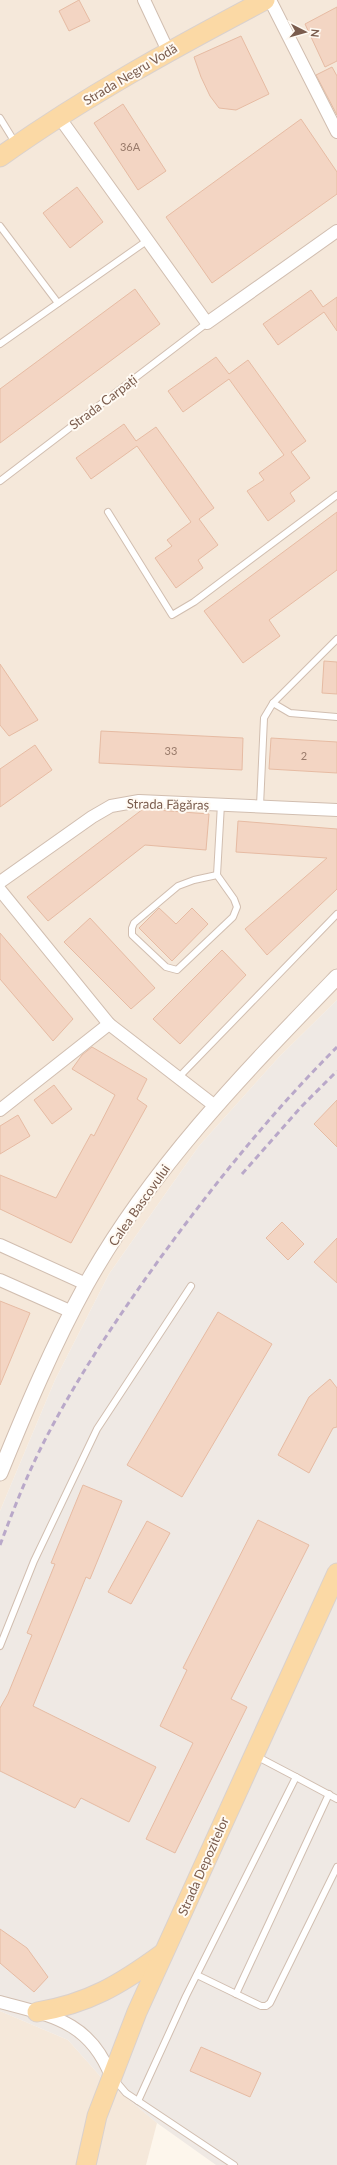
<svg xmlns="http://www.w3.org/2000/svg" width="337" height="2165" font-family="Lato,sans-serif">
	<rect width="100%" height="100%" fill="#fdf6ec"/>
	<g fill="#f5e8da">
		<polygon points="0,0 337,0 337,1000 279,1057 199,1146 109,1274 55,1380 0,1511"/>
		<polygon points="0,2011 68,2040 100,2076 157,2123 146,2165 0,2165"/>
	</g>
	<polygon fill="#efe9e4" points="337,1000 337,2165 216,2165 157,2123 100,2076 68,2040 0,2011 0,1511 55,1380 109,1274 199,1146 279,1057"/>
	<g fill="#f3d5c3" stroke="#e6bba3">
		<polygon points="79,0 90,21 69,31 59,11"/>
		<polygon points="337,7 337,61 325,67 305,24"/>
		<polygon points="241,36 269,94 236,110 219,108 210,96 201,77 194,57"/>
		<polygon points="332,67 337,76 337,115 316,75"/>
		<polygon points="123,104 166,171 138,190 94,123"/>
		<polygon points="301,119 337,172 337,194 212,283 166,217"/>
		<polygon points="77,187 103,222 70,248 43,213"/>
		<polygon points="135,289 160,324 0,443 0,389"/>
		<polygon points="311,290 323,307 337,297 337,331 324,312 278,345 263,324"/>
		<polygon points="216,357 229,374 248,360 306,441 291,452 310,478 290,493 295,501 268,521 247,491 264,480 259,473 284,455 229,379 183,412 168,391"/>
		<polygon points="124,424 136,441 156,427 214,508 199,519 218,545 198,560 203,568 176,588 155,558 172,546 167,540 191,522 137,446 91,479 76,458"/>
		<polygon points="337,512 337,570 269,620 280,636 243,663 204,611"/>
		<polygon points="324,661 337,662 337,694 322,693"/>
		<polygon points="0,664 38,720 9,736 0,725"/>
		<polygon points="101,731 243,738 242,770 99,763"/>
		<polygon points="271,738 337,742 337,773 269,769"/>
		<polygon points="35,745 52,770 0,807 0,769"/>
		<polygon points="143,809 209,814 206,850 145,845 48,921 27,897"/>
		<polygon points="238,821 337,829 337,889 267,955 245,929 327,858 236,852"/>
		<polygon points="159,908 176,924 192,908 208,924 172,961 139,928"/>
		<polygon points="90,918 155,988 131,1009 64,942"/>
		<polygon points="0,933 73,1019 53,1041 0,979"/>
		<polygon points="222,950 246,975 180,1044 153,1019"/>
		<polygon points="92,1047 147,1079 137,1099 147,1106 71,1243 0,1209 0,1175 56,1198 91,1134 94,1136 115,1095 72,1069 82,1055"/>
		<polygon points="54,1085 72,1109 52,1124 34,1100"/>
		<polygon points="337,1100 337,1147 314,1124"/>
		<polygon points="18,1115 30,1136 0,1154 0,1126"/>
		<polygon points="282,1222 304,1244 288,1260 266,1238"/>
		<polygon points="337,1238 337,1283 314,1262"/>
		<polygon points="0,1301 30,1313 0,1385"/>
		<polygon points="218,1312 272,1344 182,1497 127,1465"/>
		<polygon points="330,1379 337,1388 337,1427 333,1428 309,1473 278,1455 309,1397"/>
		<polygon points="83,1485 122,1501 90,1579 86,1577 33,1706 156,1767 129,1822 81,1798 75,1808 0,1771 0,1708 8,1694 32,1635 27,1633 55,1564 51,1563"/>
		<polygon points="258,1520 309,1545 231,1699 247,1707 175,1853 146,1839 193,1743 160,1726 187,1670 183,1668"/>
		<polygon points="147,1521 170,1533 131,1604 108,1592"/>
		<polygon points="0,1929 27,1948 48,1977 34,1992 0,1963"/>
		<polygon points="201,2047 261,2073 250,2097 190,2071"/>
	</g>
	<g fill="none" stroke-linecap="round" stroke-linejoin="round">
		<defs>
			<g id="service">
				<polyline points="0,118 16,144"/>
				<polyline points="0,226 58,303"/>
				<polyline points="0,344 148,240"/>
				<polyline points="0,481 207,323"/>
				<polyline points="108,512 172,615 194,602 337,495"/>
				<polyline points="273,703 290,713 337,717"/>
				<polyline points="260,806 264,718 273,703 337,639"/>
				<polyline points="217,875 194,880 178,886 134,923 132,928 132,935 166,967 177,970 233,917 237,907 234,899 217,875 221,804"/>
				<polyline points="178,1078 337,914"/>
				<polyline points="0,1646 34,1561 97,1429 191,1286"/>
				<polyline points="296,1777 337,1799"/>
				<polyline points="197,1975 261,2006 266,2006 270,2003 337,1867"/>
				<polyline points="236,1994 329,1794"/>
				<polyline points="114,2079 126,2093 234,2165"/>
				<polyline points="138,2101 186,1996 296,1777 256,1756"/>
			</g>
			<g id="minor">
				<polyline points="144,0 168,51"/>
				<polyline points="270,0 337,132"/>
				<polyline points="59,117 207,323 337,231"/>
				<polyline points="0,882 92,817 111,806 139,801 337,810"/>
				<polyline points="0,890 109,1024"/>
				<polyline points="0,1110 109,1024 215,1106"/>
				<polyline points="0,1245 86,1284"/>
				<polyline points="0,1280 72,1312"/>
				<path d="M0,2002C52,2016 89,2021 111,2076"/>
			</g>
			<path id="tertiary" d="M0,1473C26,1409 53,1345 86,1285C151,1168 245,1072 337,977"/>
			<g id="primary">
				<path d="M0,157C84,97 174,48 265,0"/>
				<path d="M37,2012C88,2004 121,1984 162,1954"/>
				<polyline points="86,2165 97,2116 137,2012 337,1573"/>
			</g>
		</defs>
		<use href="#service" stroke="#d1beb0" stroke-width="8"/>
		<use href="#minor" stroke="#d1beb0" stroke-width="14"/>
		<use href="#tertiary" stroke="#d1beb0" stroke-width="17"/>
		<use href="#primary" stroke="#dad1cd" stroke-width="21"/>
		<use href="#service" stroke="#fff" stroke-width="6"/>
		<use href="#minor" stroke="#fff" stroke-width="12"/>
		<use href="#tertiary" stroke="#fff" stroke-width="15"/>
		<use href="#primary" stroke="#fbd9a5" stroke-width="19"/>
		<g stroke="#b9a8c9" stroke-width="3" stroke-dasharray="6 4" stroke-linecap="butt">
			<polyline points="242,1174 301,1107 337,1071"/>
			<path d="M0,1545C14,1508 29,1470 47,1436C80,1373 120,1314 161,1257C215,1183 272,1112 337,1047"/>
		</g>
	</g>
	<g text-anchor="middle" stroke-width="4" stroke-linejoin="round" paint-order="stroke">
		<g font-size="11" fill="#987a6a">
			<text x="130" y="151">36A</text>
			<text x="171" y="755">33</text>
			<text x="304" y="760">2</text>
		</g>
		<g font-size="13" fill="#7a5c4d" stroke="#fffaf3">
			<text transform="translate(130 74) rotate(-31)" y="5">Strada Negru Vodă</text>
			<text transform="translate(103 402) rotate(-37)" y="5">Strada Carpați</text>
			<text transform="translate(168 804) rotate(1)" y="5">Strada Făgăraș</text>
			<text transform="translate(139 1205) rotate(-55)" y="5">Calea Bascovului</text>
			<text transform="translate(203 1866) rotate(-66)" y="5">Strada Depozitelor</text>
		</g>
	</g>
	<g transform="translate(305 32) rotate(96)" stroke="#fffaf3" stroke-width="3" paint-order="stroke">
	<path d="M0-3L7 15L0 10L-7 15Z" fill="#7a5c4d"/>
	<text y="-6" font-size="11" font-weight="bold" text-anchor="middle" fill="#7a5c4d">N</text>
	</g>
</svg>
